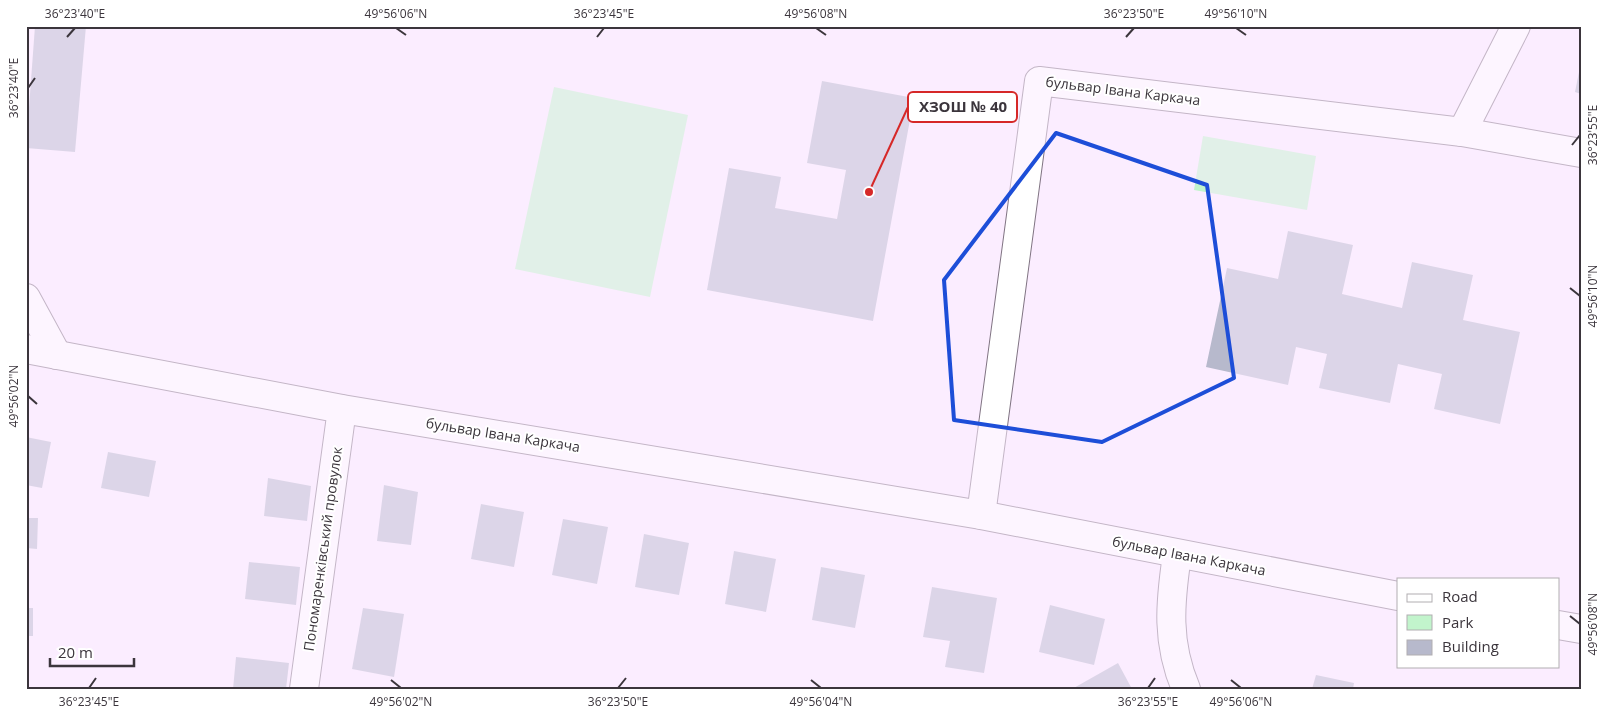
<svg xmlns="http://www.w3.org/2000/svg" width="1607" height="715" font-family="'Open Sans',sans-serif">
	<rect width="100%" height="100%" fill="#fbedff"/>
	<g fill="#c2f4cc">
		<polygon points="554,87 688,115 650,297 515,269"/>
		<polygon points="1203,136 1316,156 1307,210 1194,190"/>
	</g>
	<g fill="#b7b9cc">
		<polygon points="35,26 86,26 75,152 26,148"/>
		<polygon points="1580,67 1581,67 1581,94 1575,92"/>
		<polygon points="822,81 914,98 873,321 707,290 729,168 781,177 775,208 837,219 846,170 807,163"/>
		<polygon points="1288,231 1353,245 1342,294 1402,308 1412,262 1473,275 1463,320 1520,332 1500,424 1434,409 1442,374 1398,364 1390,403 1319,388 1327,354 1296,347 1288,385 1206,367 1227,268 1278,279"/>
		<polygon points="26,437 51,442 42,488 26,485"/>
		<polygon points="108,452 156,461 149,497 101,488"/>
		<polygon points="268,478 311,486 307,521 264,516"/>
		<polygon points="384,485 418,492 411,545 377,541"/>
		<polygon points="481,504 524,512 514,567 471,559"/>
		<polygon points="26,518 38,518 37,549 26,548"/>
		<polygon points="563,519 608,527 597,584 552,575"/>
		<polygon points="644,534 689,543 679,595 635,587"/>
		<polygon points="734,551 776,559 766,612 725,604"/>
		<polygon points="249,562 300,567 296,605 245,599"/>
		<polygon points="821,567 865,575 855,628 812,620"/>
		<polygon points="932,587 997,598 984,673 945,667 950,641 923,637"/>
		<polygon points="1050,605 1105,619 1094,665 1039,652"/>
		<rect x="26" y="608" width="7" height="28"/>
		<polygon points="363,608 404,614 394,677 352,669"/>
		<polygon points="236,657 289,663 286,689 233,689"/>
		<polygon points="1118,663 1132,689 1072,689"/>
		<polygon points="1316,675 1354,683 1353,689 1312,689"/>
	</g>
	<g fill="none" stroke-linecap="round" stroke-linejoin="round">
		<defs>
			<g id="minor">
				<polyline points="1462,132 1516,26"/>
				<polyline points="26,298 57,355"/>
				<polyline points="26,349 342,409 981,515 1398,596"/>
				<polyline points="981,515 1039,81 1462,132 1581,153"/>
				<path d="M1177,555C1170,603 1166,642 1186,689"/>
				<polyline points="1558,625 1581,629"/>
				<polyline points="304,689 342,409"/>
			</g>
		</defs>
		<use href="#minor" stroke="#807483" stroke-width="30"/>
		<use href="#minor" stroke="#fff" stroke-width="28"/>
	</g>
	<path d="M0 0H1607V715H0ZM1056,133L1207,185L1234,378L1102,442L954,420L944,280Z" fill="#fbedff" fill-opacity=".55" fill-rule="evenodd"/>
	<path fill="none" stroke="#1d4ed8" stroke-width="4" stroke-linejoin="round" d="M1056,133L1207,185L1234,378L1102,442L954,420L944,280Z"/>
	<path fill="none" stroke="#3b353c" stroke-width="2" d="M396,28L406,35M816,28L826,35M1236,28L1246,35M67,37L75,28M597,37L604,28M1126,37L1134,28M28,88L35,78M1572,145L1580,135M1570,288L1580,296M28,396L37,404M1570,616L1580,624M391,680L401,688M811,680L821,688M1231,680L1241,688M89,688L96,678M618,688L626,678M1148,688L1155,678"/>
	<g text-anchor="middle" stroke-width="4" stroke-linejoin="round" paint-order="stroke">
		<g font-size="14" fill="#3b353c" stroke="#fff">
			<text transform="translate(1123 91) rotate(7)" y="5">бульвар Івана Каркача</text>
			<text transform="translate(503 435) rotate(9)" y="5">бульвар Івана Каркача</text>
			<text transform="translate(323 549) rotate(-82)" y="5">Пономаренківський провулок</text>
			<text transform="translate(1189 556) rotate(11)" y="5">бульвар Івана Каркача</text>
		</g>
	</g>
	<path fill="none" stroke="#d62828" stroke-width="2" d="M869 192L908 107"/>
	<circle fill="#d62828" stroke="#fff" stroke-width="2" cx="869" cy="192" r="5"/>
	<rect fill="#fff" stroke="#d62828" stroke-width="2" x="908" y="92" width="109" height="30" rx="5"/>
	<g font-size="15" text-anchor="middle" font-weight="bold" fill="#3b353c">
		<text x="963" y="112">ХЗОШ № 40</text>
	</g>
	<rect width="1607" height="715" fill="none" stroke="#ffffff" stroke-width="55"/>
	<rect x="1397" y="578" width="162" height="90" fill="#ffffff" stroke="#b1aeb1"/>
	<rect x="1407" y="594" width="25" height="8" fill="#ffffff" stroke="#b1aeb1"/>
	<text x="1442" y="602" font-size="15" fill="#3b353c">Road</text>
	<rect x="1407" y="615" width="25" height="15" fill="#c2f4cc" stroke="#b1aeb1"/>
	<text x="1442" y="628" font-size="15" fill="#3b353c">Park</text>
	<rect x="1407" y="640" width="25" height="15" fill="#b7b9cc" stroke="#b1aeb1"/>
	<text x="1442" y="652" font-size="15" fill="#3b353c">Building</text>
	<path d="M50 658v8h84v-8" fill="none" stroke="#3b353c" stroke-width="2.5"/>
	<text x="58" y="658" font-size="15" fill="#3b353c" stroke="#ffffff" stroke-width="4" paint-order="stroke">20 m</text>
	<rect x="28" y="28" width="1552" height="660" fill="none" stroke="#3b353c" stroke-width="2"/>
	<g font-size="12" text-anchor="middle" fill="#3b353c">
		<text x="75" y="18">36°23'40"E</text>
		<text x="396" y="18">49°56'06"N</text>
		<text x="604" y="18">36°23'45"E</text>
		<text x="816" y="18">49°56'08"N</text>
		<text x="1134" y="18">36°23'50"E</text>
		<text x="1236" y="18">49°56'10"N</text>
		<text transform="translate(14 88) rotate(-90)" y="4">36°23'40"E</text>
		<text transform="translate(1593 135) rotate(-90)" y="4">36°23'55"E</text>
		<text transform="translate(1593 296) rotate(-90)" y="4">49°56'10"N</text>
		<text transform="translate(14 396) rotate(-90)" y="4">49°56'02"N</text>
		<text transform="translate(1593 624) rotate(-90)" y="4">49°56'08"N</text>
		<text x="89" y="706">36°23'45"E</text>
		<text x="401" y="706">49°56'02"N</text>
		<text x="618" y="706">36°23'50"E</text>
		<text x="821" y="706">49°56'04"N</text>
		<text x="1148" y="706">36°23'55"E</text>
		<text x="1241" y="706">49°56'06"N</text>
	</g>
</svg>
